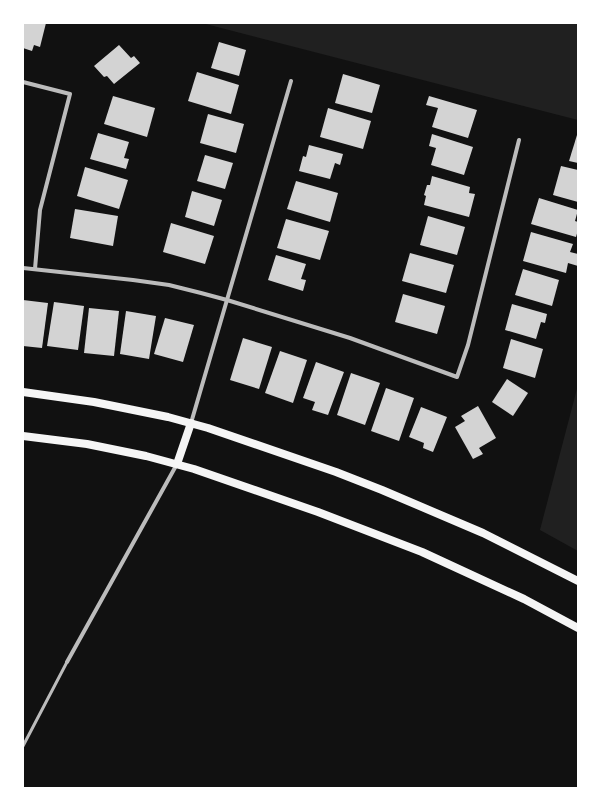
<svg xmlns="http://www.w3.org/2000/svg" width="601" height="811" font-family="'Archivo Narrow',sans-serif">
	<rect width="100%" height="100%" fill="#111"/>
	<g fill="#202020">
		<polygon points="202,23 578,23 578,120"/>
		<polygon points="578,385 578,551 540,530"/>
	</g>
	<g fill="#d3d3d3">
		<polygon points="24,23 46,23 40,47 34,45 32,51 23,48"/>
		<polygon points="219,42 246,50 239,76 211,68"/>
		<polygon points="119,45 131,58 134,56 140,63 114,84 107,76 104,77 94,66"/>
		<polygon points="197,72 239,85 231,114 188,101"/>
		<polygon points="343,74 380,85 372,113 335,103"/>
		<polygon points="113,96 155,108 147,137 104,124"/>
		<polygon points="429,96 477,110 468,138 432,127 438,108 426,105"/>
		<polygon points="328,108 371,121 363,149 320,137"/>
		<polygon points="208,114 244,124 236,153 200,143"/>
		<polygon points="98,133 129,142 124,158 129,159 126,169 90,159"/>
		<polygon points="432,134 473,147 464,175 431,165 436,148 429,146"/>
		<polygon points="577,135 578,135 578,163 569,161"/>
		<polygon points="309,145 343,154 340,165 335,163 330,179 299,171 303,156 306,157"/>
		<polygon points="205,155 233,163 225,189 197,181"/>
		<polygon points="561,166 578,170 578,202 553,195"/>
		<polygon points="85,167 128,180 119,209 77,196"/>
		<polygon points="432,176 470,187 469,193 475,194 469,217 424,205 426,196 424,195 427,185 430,185"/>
		<polygon points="296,181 338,193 330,222 287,209"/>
		<polygon points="192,191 222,200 214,226 185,217"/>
		<polygon points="539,198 578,210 575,221 578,222 578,230 576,237 531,224"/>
		<polygon points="75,209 118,216 113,246 70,238"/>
		<polygon points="428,216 465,227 457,255 420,245"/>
		<polygon points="286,219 329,231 320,260 277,248"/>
		<polygon points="171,223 214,236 205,264 163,252"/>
		<polygon points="531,232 573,244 570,252 578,254 578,266 568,263 566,273 523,261"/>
		<polygon points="410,253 454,265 446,293 402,281"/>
		<polygon points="276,255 306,264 301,279 306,280 303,291 268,280"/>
		<polygon points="523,269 559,280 552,306 515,295"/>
		<polygon points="403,294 445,306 437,334 395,322"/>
		<polygon points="23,300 48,303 42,348 23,346"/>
		<polygon points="54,302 84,306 78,350 47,346"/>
		<polygon points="512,304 547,314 545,323 541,322 536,339 505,330"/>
		<polygon points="89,308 119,311 114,356 84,353"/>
		<polygon points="126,311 156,316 149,359 120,354"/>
		<polygon points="165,318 194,325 183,362 154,354"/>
		<polygon points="243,338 272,347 259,389 230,380"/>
		<polygon points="511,339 543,349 535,378 503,368"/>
		<polygon points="280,351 307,360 293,403 265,393"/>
		<polygon points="316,362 344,372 328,415 312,410 315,402 303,398"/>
		<polygon points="351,373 380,383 365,425 337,415"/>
		<polygon points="507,379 528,393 513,416 492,402"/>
		<polygon points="386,388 414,398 399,441 371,431"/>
		<polygon points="478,406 496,438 479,448 483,454 473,459 455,427 465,421 461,416"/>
		<polygon points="421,407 447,417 433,452 423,448 424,443 409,437"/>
	</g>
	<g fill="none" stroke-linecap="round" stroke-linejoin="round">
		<polyline stroke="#bcbcbc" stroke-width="3" points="23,746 67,662"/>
		<g stroke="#bcbcbc" stroke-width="4">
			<polyline points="23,82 70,94 40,210 35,269"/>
			<polyline points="23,268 133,280 169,285 201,293 227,300 350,338 457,377 468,345 519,140"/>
			<polyline points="191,423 291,81"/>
			<polyline points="67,662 177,464"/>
		</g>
		<g stroke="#f5f5f5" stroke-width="8">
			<polyline points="23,392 94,402 168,417 208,428 336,472 382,490 483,533 578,581"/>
			<polyline points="23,436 87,444 146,456 194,469 318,512 422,552 524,599 578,628"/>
			<polyline points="177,464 191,423"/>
		</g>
	</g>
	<rect width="601" height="811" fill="none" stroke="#ffffff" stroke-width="48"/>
</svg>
